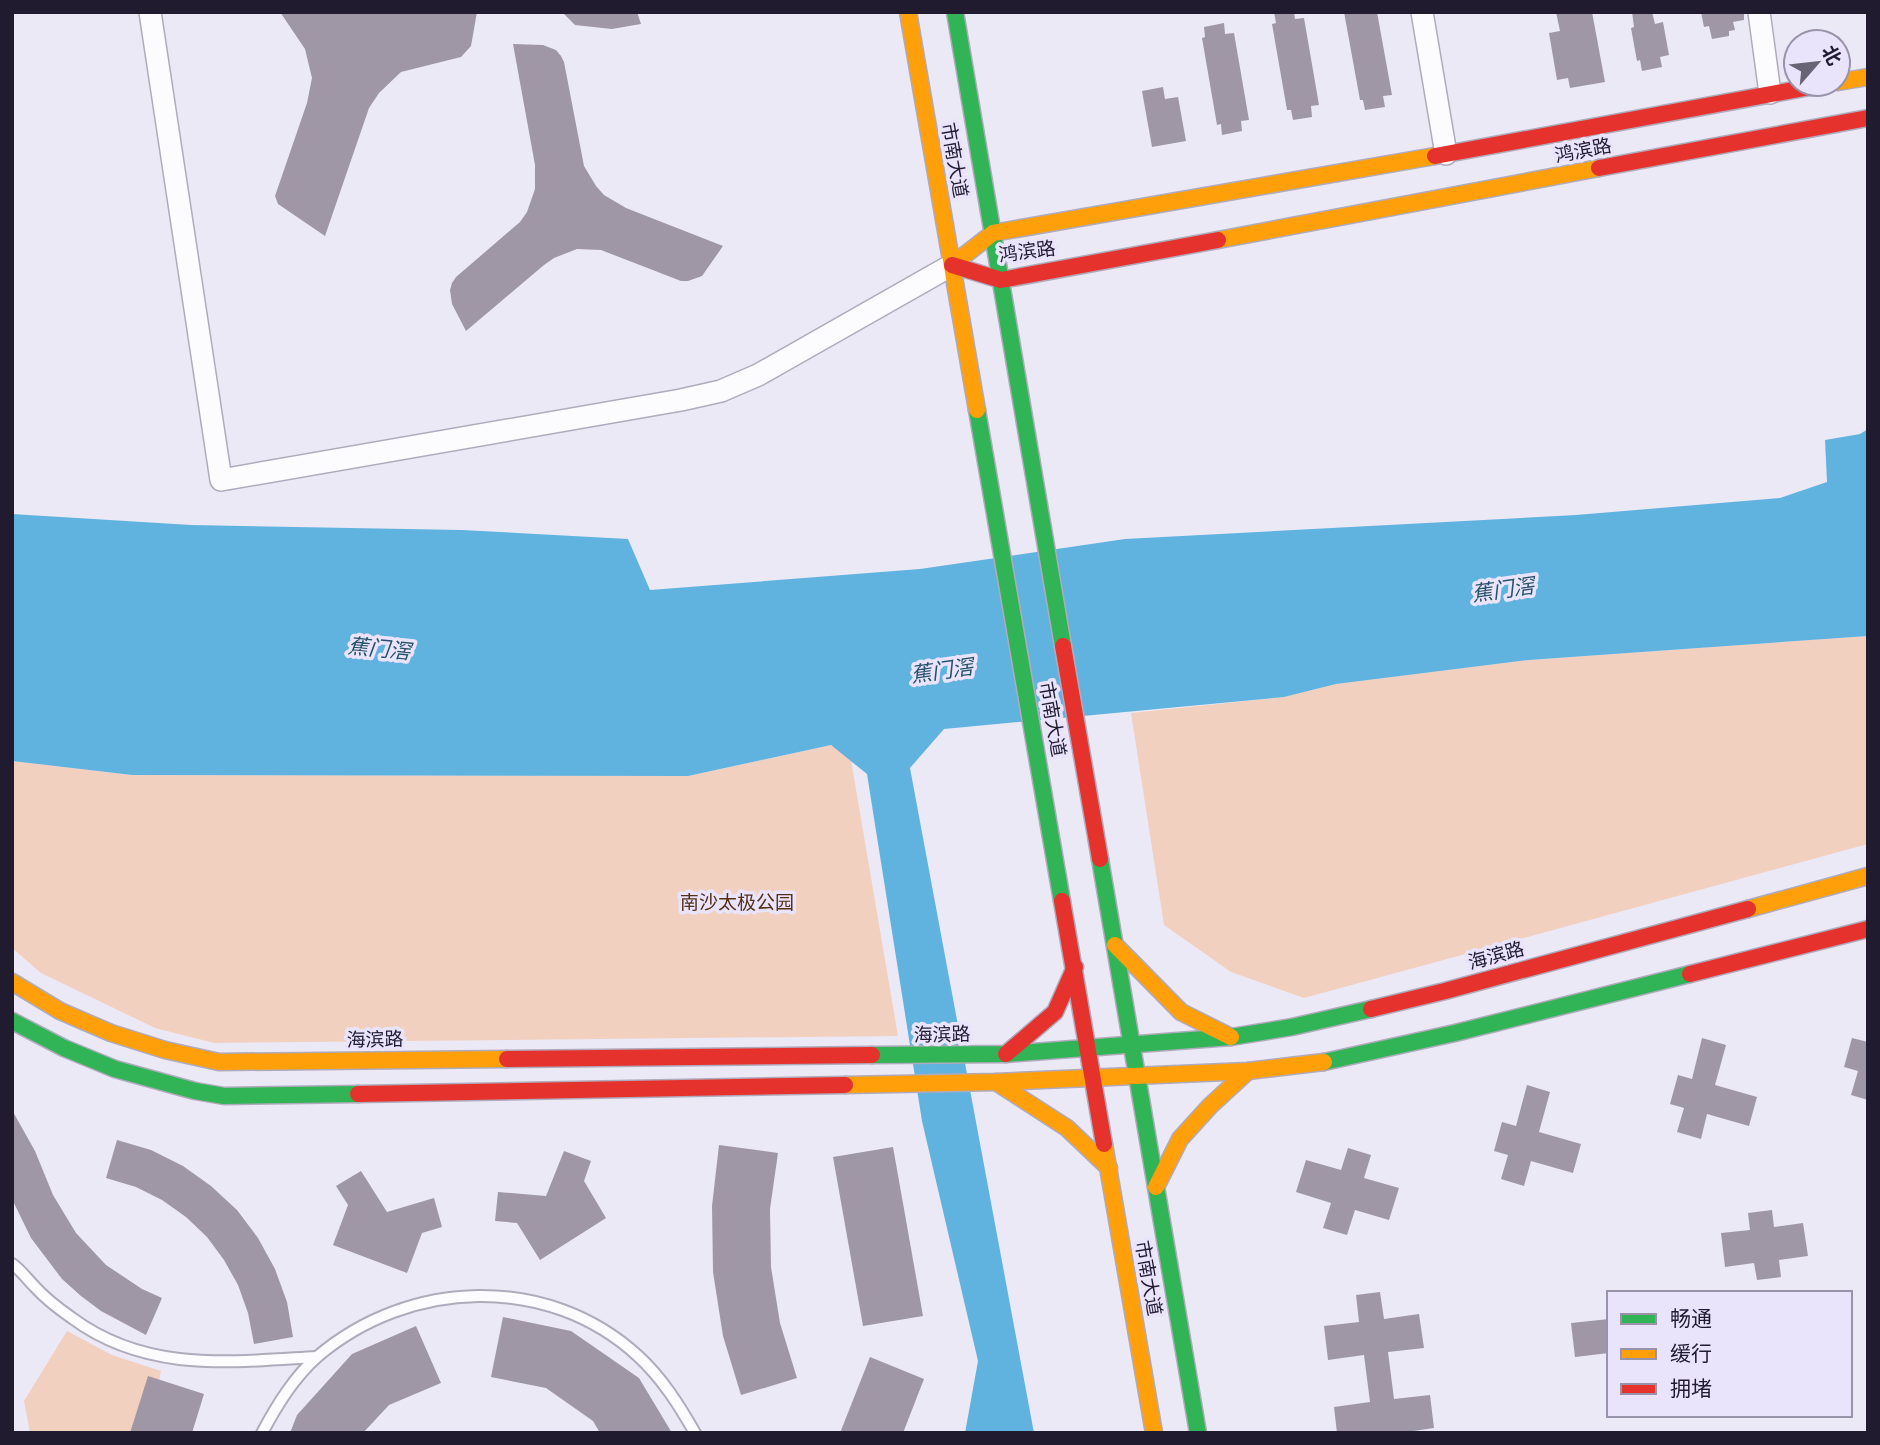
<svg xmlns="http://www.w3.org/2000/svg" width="1880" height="1445" font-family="'Varela Round','Noto Sans SC',sans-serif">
	<rect width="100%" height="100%" fill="#ece9f6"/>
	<g fill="#f2d0c0">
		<polygon points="1868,636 1868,844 1304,998 1231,972 1164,925 1131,713 1283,697 1336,684 1529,660"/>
		<polygon points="831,745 850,754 898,1036 214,1043 155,1028 41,973 12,948 12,761 132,775 688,776"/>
		<polygon points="67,1331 112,1355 161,1371 148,1433 30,1433 24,1401"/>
	</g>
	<polygon fill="#61b3df" points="1868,429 1868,636 1529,660 1336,684 1284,697 944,729 910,768 1034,1433 965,1433 978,1361 922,1121 867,774 831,745 688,776 132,775 12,761 12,514 191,525 462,530 628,539 650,590 920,569 1125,539 1576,515 1780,498 1827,482 1825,440 1860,434"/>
	<g fill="#9f97a6">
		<polygon points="280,12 408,14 419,12 477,12 471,46 461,57 401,72 379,93 369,108 325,236 278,204 275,196 307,103 312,78 305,49"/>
		<polygon points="562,12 637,12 641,24 612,29 575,25"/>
		<polygon points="1274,12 1294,12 1295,19 1304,18 1319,105 1311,106 1312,117 1293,120 1291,110 1287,110 1272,24 1276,23"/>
		<polygon points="1344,12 1377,12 1392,95 1383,96 1385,107 1365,110 1363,100 1360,100"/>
		<polygon points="1556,12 1592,12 1605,82 1570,88 1568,78 1557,80 1549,33 1560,31"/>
		<polygon points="1632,12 1652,12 1655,24 1663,22 1669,55 1660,57 1662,67 1642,71 1640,60 1637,61 1631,28 1634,27"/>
		<polygon points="1701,12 1744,12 1744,20 1733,22 1735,30 1729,31 1729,36 1712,39 1709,26 1704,27"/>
		<polygon points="1224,23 1225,34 1234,33 1249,120 1241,121 1242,131 1222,135 1221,124 1217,125 1202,38 1205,37 1204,27"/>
		<polygon points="513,44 543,45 556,50 561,56 564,62 584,166 596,186 604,195 626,208 723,246 702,276 688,281 681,281 601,250 577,249 554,258 544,265 466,331 452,304 450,290 452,283 456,277 520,222 527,212 535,189 535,165"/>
		<polygon points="1163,87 1165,99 1178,97 1186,141 1152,147 1142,91"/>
		<polygon points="1702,1038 1726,1045 1715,1085 1757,1097 1749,1126 1707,1114 1701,1139 1677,1132 1684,1108 1670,1104 1678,1075 1692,1079"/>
		<polygon points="1852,1038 1868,1042 1868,1100 1851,1095 1858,1071 1844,1067"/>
		<polygon points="1527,1085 1550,1092 1539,1132 1581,1144 1573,1173 1531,1161 1524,1186 1501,1179 1508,1155 1494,1151 1502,1122 1516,1126"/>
		<polygon points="12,1110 35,1151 53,1195 76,1233 106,1265 142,1289 162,1298 146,1335 101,1311 81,1296 62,1279 31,1238 12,1199"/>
		<polygon points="117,1140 151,1150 183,1166 211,1186 237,1210 258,1238 275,1269 287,1302 293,1337 254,1344 248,1313 238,1285 224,1260 207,1237 186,1217 162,1200 136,1187 106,1178"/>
		<polygon points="719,1145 778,1153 770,1209 771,1267 780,1323 797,1378 741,1395 723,1336 713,1272 712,1206"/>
		<polygon points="893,1147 923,1316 863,1326 833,1157"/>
		<polygon points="1348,1148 1371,1155 1364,1178 1399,1188 1389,1220 1355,1210 1347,1235 1323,1228 1331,1203 1296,1192 1306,1160 1341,1170"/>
		<polygon points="564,1151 591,1161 584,1181 606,1218 540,1260 517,1223 495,1221 498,1192 546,1196"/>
		<polygon points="361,1171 387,1212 434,1198 442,1227 422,1233 407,1273 333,1245 348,1205 336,1186"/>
		<polygon points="1772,1210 1774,1227 1803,1223 1808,1256 1779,1260 1781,1277 1757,1280 1754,1263 1725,1267 1721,1233 1750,1230 1748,1213"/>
		<polygon points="1380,1292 1384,1319 1419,1314 1424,1348 1388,1352 1394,1399 1430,1395 1434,1428 1400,1433 1337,1433 1334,1407 1370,1402 1364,1355 1328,1360 1324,1326 1359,1322 1356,1295"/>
		<polygon points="503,1317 571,1331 639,1378 672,1433 600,1433 593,1421 546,1388 491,1377"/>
		<polygon points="1609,1319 1609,1353 1575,1357 1571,1323"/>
		<polygon points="416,1326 441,1383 389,1405 363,1433 290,1433 297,1415 352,1354"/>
		<polygon points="870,1357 924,1379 903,1433 840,1433"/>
		<polygon points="148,1376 204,1394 192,1433 130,1433"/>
	</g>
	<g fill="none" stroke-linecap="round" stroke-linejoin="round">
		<defs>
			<g id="lane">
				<path d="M12,1264C21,1270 27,1279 35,1287C45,1298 59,1309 72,1318C146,1373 231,1362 316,1357"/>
				<path d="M262,1433C277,1405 294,1377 318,1356C409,1279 548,1273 638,1356C662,1378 679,1405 695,1433"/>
			</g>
			<g id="street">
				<polyline points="150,12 221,480 681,400 721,391 758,375 952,265"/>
				<polyline points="1422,12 1446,154"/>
				<polyline points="1759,12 1770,93"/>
			</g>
			<g id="fast">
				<polyline points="955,12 1063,646"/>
				<polyline points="977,410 1062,901"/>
				<polyline points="1100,859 1198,1433"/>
				<polyline points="12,1021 64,1048 115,1069 195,1091 224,1096 358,1094"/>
				<polyline points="872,1055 1006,1054 1231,1037 1292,1027 1371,1009"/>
				<polyline points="1324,1062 1455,1033 1690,974"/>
			</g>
			<g id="slow">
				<polyline points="908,12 977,410"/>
				<polyline points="1838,82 1868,77"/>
				<polyline points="1218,240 1599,168"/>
				<polyline points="952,265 993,233 1435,156"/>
				<polyline points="1748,909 1868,876"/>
				<polyline points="1115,945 1181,1012 1231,1037"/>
				<polyline points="12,982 60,1011 111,1033 165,1050 219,1062 507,1059"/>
				<polyline points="996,1082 1067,1128 1109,1168"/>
				<polyline points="845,1085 996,1082 1248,1071 1324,1062"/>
				<polyline points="1104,1144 1154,1433"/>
				<polyline points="1156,1187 1180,1139 1210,1106 1248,1071"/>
			</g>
			<g id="jam">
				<polyline points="1435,156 1826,84"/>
				<polyline points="1599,168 1868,118"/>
				<polyline points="952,265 1001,280 1218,240"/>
				<polyline points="1063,646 1100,859"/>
				<polyline points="1062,901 1104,1144"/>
				<polyline points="1690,974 1868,929"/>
				<polyline points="1371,1009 1445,991 1748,909"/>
				<polyline points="1006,1054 1055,1012 1075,967"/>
				<polyline points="507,1059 872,1055"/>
				<polyline points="358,1094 845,1085"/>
			</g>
		</defs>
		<use href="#lane" stroke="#b0abbc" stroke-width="14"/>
		<use href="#street" stroke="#b0abbc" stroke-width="24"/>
		<use href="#fast" stroke="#b0abbc" stroke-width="19"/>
		<use href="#slow" stroke="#b0abbc" stroke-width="19"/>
		<use href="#jam" stroke="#b0abbc" stroke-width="19"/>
		<use href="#lane" stroke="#fcfcfe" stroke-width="10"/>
		<use href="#street" stroke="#fcfcfe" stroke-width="21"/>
		<use href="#fast" stroke="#30b455" stroke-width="16"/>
		<use href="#slow" stroke="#ff9f0a" stroke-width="16"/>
		<use href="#jam" stroke="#e5322d" stroke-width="16"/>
	</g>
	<g text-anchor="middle" stroke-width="7" stroke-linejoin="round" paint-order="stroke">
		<g font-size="19" fill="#211b30" stroke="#e9e3fc">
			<text transform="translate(1583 150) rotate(-11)" y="7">鸿滨路</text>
			<text transform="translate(955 160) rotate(80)" y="7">市南大道</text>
			<text transform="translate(1027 251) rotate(-7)" y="7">鸿滨路</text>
			<text transform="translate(1053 719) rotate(80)" y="7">市南大道</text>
			<text transform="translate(1496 955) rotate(-15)" y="7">海滨路</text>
			<text transform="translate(942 1034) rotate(-1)" y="7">海滨路</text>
			<text transform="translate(375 1039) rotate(-1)" y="7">海滨路</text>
			<text transform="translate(1149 1278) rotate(80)" y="7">市南大道</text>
		</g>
		<g font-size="19" fill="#543117" stroke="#e9e3fc">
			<text x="737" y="909">南沙太极公园</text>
		</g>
		<g font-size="21" font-style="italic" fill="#26526b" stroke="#e9e3fc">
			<text transform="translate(1503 590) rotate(-8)" y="7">蕉门滘</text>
			<text transform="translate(379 649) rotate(6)" y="7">蕉门滘</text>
			<text transform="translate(942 671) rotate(-8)" y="7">蕉门滘</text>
		</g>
	</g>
	<rect width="1880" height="1445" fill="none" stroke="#211b30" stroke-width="28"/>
	<rect x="1607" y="1291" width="245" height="126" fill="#e9e3fc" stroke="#9993aa" stroke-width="2"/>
	<rect x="1621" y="1314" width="35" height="10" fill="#30b455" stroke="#9993aa" stroke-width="2"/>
	<text x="1670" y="1326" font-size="21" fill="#211b30">畅通</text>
	<rect x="1621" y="1349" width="35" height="10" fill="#ff9f0a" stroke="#9993aa" stroke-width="2"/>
	<text x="1670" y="1361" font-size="21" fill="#211b30">缓行</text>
	<rect x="1621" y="1384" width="35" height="10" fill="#e5322d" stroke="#9993aa" stroke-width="2"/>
	<text x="1670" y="1396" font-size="21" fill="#211b30">拥堵</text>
	<g transform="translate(1817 63) rotate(62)"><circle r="33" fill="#e9e3fc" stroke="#9993aa" stroke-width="2"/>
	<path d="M0-5L12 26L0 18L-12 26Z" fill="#686375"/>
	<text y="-10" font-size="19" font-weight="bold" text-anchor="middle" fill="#211b30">北</text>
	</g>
</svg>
